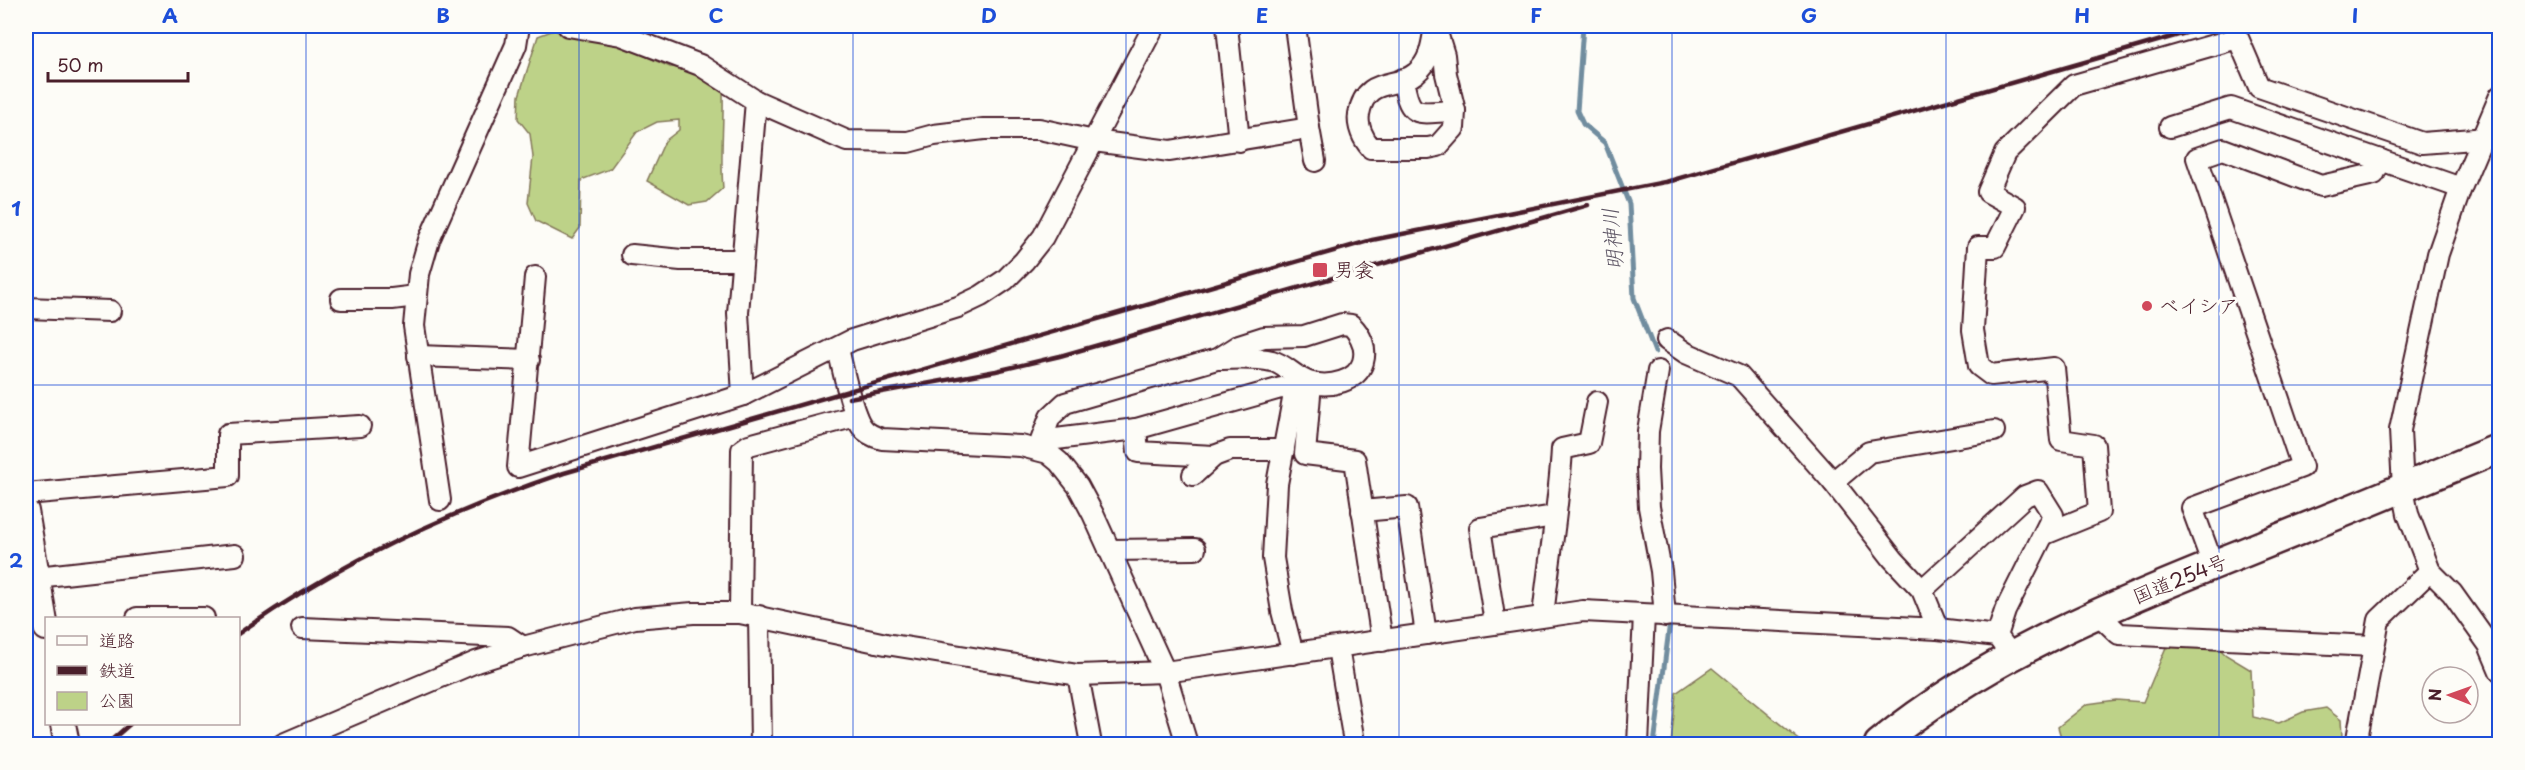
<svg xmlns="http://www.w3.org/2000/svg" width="2525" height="770" font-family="'Playpen Sans','Klee One',sans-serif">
	<rect width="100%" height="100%" fill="#fdfcf7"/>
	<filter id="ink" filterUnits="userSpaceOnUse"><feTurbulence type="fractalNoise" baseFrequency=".0167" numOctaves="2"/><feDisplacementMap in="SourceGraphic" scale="12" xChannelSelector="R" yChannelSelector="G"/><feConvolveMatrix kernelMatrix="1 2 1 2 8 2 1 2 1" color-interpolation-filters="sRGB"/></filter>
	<g filter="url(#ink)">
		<g fill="#bdd288" stroke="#84785a" stroke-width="1.5">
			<path d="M554,30L609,40L670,67L694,69L723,92C724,125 720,156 723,188L707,202L689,205L647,181L665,141L679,130V120L657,122L637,132L610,169L581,180L580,228L572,239L536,221L528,203L533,157L530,134L518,119L519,96L538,36Z"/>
			<polygon points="2202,632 2226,655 2251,670 2253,717 2279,723 2303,712 2326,708 2341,720 2342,736 2330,744 2063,744 2058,727 2087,704 2116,700 2143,702 2172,633"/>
			<polygon points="1712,668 1797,738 1805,744 1671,744 1676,693"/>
		</g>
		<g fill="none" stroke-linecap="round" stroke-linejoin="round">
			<g stroke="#718d9f" stroke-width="5">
				<polyline points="1583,26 1577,111 1583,124 1605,143 1629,204 1634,298 1655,352"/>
				<polyline points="1654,744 1670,622"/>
			</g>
			<defs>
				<g id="minor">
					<polyline points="568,26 621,35 700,65 756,101 847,141 908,142 934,135 984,129 1039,129 1094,141 1170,151 1309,128"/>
					<polyline points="1227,26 1239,141"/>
					<polyline points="1295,26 1309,128 1315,161"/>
					<path d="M1435,26L1444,55L1446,74L1455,111L1454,128L1438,146L1428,148H1371C1363,139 1357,126 1359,114C1366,75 1396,90 1416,73C1431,61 1432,43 1435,26Z"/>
					<path d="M1403,79C1410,121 1417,112 1455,111"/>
					<polyline points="2500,96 2461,188 2438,254 2400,430 2403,489 2408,514 2430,571 2452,593 2489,645 2500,671"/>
					<polyline points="2170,127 2231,108 2461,188"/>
					<polyline points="632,255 681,260 741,260"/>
					<polyline points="535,277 518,467 743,395 852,340 958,307 981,296 1005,280 1024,261 1043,237 1154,26"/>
					<polyline points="341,299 392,299 416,296"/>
					<polyline points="26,308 110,311"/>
					<polyline points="1667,340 1686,353 1739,376 1833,482"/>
					<path d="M838,348C842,366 852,414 862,427C866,433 875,437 882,439L1021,446L1048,453L1059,462L1078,486L1093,514L1165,672L1187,744"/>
					<polyline points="418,356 529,360"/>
					<polyline points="1658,371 1648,431 1647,469 1649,507 1661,571 1665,616"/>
					<polyline points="1311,383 1305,454 1355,460 1382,641"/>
					<polyline points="743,395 738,313 756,101"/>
					<polyline points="1136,429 1138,452 1214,456"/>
					<path d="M1038,449L1050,417L1065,403L1217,359L1239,345L1264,337L1304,336L1342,324L1351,325C1361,335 1367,348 1363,362C1357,382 1330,387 1312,383C1297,380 1287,365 1272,361C1255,357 1234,359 1217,359"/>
					<polyline points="1038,449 1056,439 1136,429 1281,388 1295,389 1277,484 1273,558 1282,611 1293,654"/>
					<polyline points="1193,475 1214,456 1230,450 1284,450"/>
					<polyline points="26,494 228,476 228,434 360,426"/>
					<polyline points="440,500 414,326 419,274 429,240 516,45 519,26"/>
					<polyline points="1362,511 1407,507 1426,634"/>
					<polyline points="2045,534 2099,512 2094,445 2061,440 2054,368 1991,375 1979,366 1973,330 1978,247 1995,247 2015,207 1988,192 2005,153 2074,85 2238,38 2259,87 2422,143 2500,137"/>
					<polyline points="1109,550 1195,549"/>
					<polyline points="2213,565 2192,508 2302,467 2197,158 2223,149 2321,186 2374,174 2381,160"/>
					<polyline points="37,577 235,555"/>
					<polyline points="1922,590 2025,496 2038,491 2053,515 2005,611 1997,636"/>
					<polyline points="740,613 742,450 749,445 856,416"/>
					<polyline points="2097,613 2119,634 2373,646"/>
					<polyline points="26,614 43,611"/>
					<polyline points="759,616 761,744"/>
					<path d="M1543,616C1549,560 1559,505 1562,449L1589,443L1597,402"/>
					<polyline points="137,618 204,618"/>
					<polyline points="1495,623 1480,528 1554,516"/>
					<polyline points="302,628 508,637 523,647"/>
					<polyline points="1938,629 1922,590 1893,559 1833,482 1869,452 1994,431"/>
					<polyline points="1338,648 1353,736"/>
					<polyline points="1078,675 1091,744"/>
					<polyline points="283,744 476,662 523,647 635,618 693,613 740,613 886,644 1078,675 1165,672 1583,611 1938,629 1997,636 2011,655"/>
					<polyline points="1638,744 1644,615"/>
					<polyline points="2356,744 2379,620 2430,571"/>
				</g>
				<g id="major">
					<polyline points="26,511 46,628"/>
					<polyline points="63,724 67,744"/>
				</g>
				<path id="highway" d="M1879,744C1987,656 2114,604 2243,553C2329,518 2414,484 2500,448"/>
			</defs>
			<use href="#minor" stroke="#4a1f2b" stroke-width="24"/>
			<use href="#major" stroke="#4a1f2b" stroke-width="28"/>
			<use href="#highway" stroke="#4a1f2b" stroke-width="33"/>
			<use href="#minor" stroke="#fdfcf7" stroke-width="20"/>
			<use href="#major" stroke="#fdfcf7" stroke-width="24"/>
			<use href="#highway" stroke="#fdfcf7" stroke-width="28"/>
			<g stroke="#4a1f2b" stroke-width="4.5">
				<polyline points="1666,182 2210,26"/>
				<polyline points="849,398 996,371 1060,356 1588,205"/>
				<path d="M238,634C338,563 448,512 564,473L1372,240L1675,180"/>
				<polyline points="107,744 130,724"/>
			</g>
		</g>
	</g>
	<path fill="none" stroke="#1d4ed8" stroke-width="1.5" stroke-opacity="0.55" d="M306,26V744M579,26V744M853,26V744M1126,26V744M1399,26V744M1672,26V744M1946,26V744M2219,26V744M26,385H2500"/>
	<g fill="#d1495b" stroke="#fdfcf7" stroke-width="2">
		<rect x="1312" y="262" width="16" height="16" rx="3"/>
		<circle cx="2147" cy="306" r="6"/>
	</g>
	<g text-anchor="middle" stroke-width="6" stroke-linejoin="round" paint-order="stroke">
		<g font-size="20" fill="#4a1f2b" stroke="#fdfcf7" text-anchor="start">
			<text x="1334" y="277">男衾</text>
			<text x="2159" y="313">ベイシア</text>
		</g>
		<g font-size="20" fill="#4a1f2b" stroke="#fdfcf7">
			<text transform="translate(2180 579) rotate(-22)" y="7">国道254号</text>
		</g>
		<g font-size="21" font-style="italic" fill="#5e5665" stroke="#fdfcf7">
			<text transform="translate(1613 239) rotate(-95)" y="7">明神川</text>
		</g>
	</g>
	<rect width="2525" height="770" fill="none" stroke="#fdfcf7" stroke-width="66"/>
	<rect x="45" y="617" width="195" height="108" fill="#fdfcf7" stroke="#b5a4a5" stroke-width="1.5"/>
	<rect x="57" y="636" width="30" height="9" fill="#fdfcf7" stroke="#b5a4a5" stroke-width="1.5"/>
	<text x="99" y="647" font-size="18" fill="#4a1f2b">道路</text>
	<rect x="57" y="666" width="30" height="9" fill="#4a1f2b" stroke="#b5a4a5" stroke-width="1.5"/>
	<text x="99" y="677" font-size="18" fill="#4a1f2b">鉄道</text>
	<rect x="57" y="692" width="30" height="18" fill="#bdd288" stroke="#b5a4a5" stroke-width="1.5"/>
	<text x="99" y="707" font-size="18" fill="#4a1f2b">公園</text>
	<g transform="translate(2450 695) rotate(271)"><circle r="28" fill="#fdfcf7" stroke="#b5a4a5" stroke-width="1.5"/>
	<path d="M0-4.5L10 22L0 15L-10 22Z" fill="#d1495b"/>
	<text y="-9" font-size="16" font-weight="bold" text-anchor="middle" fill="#4a1f2b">N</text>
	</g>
	<path d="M48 72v9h140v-9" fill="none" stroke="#4a1f2b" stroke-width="3"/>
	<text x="57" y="72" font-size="18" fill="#4a1f2b" stroke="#fdfcf7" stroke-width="4.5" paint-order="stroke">50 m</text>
	<rect x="33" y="33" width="2459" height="704" fill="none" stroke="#1d4ed8" stroke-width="2"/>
	<g font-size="20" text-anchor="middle" font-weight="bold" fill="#1d4ed8">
		<text x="170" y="23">A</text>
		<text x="443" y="23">B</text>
		<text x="716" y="23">C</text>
		<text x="989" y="23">D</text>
		<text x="1262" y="23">E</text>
		<text x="1536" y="23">F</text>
		<text x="1809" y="23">G</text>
		<text x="2082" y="23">H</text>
		<text x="2355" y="23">I</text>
		<text x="16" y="216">1</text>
		<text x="16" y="568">2</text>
	</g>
</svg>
